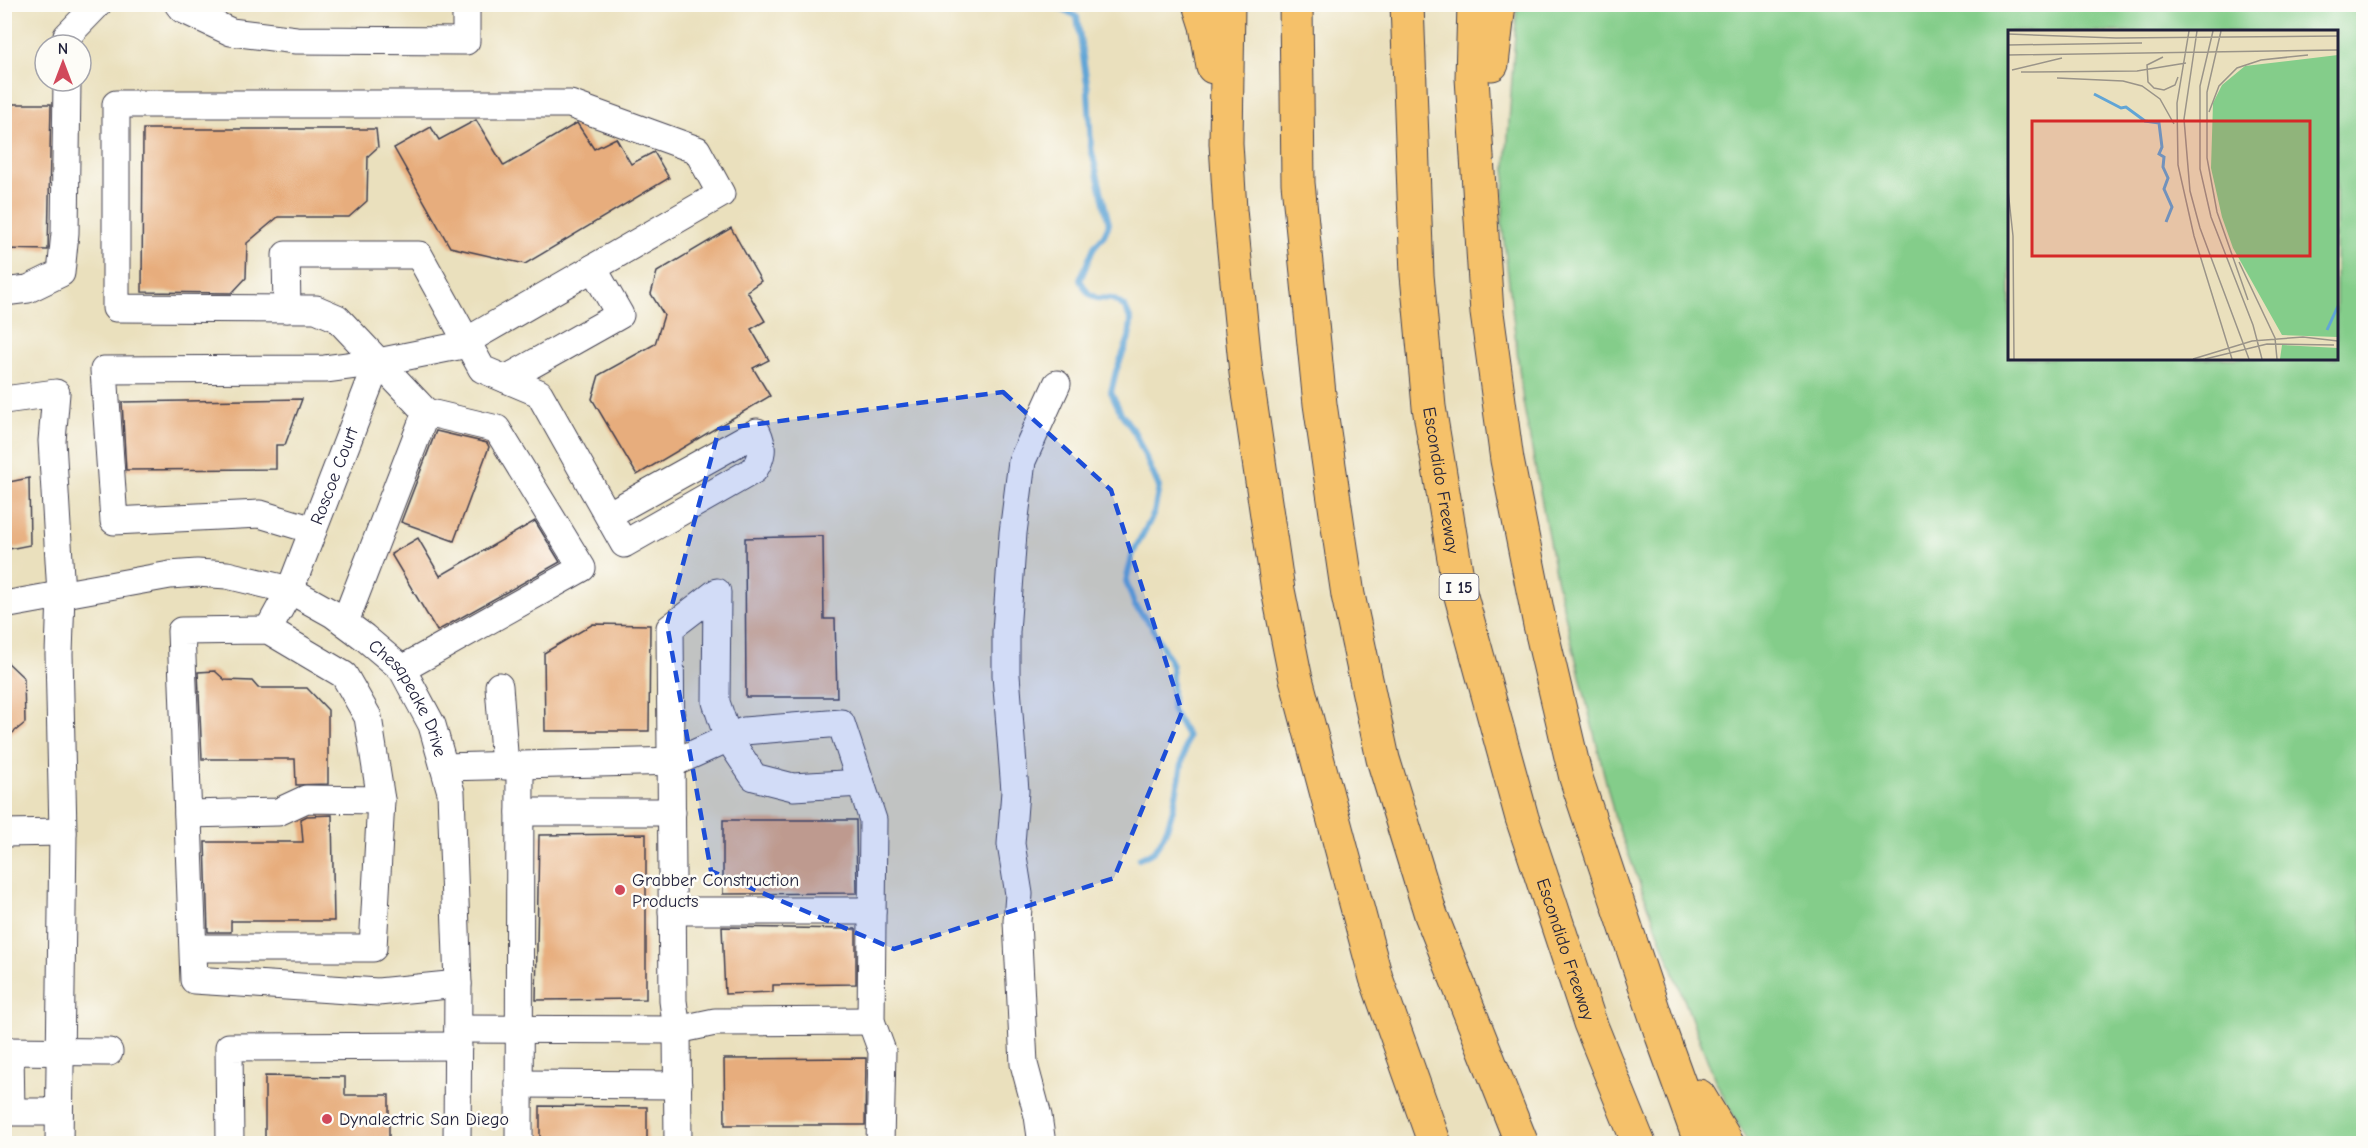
<svg xmlns="http://www.w3.org/2000/svg" width="2368" height="1148" font-family="'Comic Neue',sans-serif">
	<rect width="100%" height="100%" fill="#fdfcf7"/>
	<filter id="ink" filterUnits="userSpaceOnUse"><feTurbulence type="fractalNoise" baseFrequency=".0167" numOctaves="2"/><feDisplacementMap in="SourceGraphic" scale="12" xChannelSelector="R" yChannelSelector="G"/><feConvolveMatrix kernelMatrix="1 2 1 2 8 2 1 2 1" color-interpolation-filters="sRGB"/></filter>
	<filter id="wash" filterUnits="userSpaceOnUse"><feTurbulence type="fractalNoise" baseFrequency=".008" numOctaves="4" result="noise"/><feDisplacementMap in="SourceGraphic" scale="24" xChannelSelector="R" yChannelSelector="G"/><feGaussianBlur stdDeviation="1.35" result="paint"/><feColorMatrix in="noise" values="0 0 0 0 0 0 0 0 0 0 0 0 0 0 0 0 0 1.4 0 .05"/><feComposite in="paint" operator="in"/></filter>
	<g filter="url(#wash)">
		<rect width="100%" height="100%" fill="#eae0bd"/>
		<path fill="#84cd8a" stroke="#537862" stroke-width="1.5" fill-rule="evenodd" d="M1517,5H2363V1143H1748L1715,1080L1615,819L1556,578L1523,402L1502,224ZM2010,32H2336V358H2010Z"/>
		<g fill="none" stroke-linecap="round" stroke-linejoin="round">
			<g stroke="#61a5d6" stroke-width="6">
				<polyline points="968,4 984,8 1022,4"/>
				<path d="M1041,4L1061,8L1077,17L1088,90L1091,148L1109,224L1104,235L1094,247L1080,280L1088,293L1096,298L1113,299L1125,307L1131,321L1129,338L1116,371L1111,392L1121,413L1135,433L1159,487L1154,513L1133,553L1126,581L1135,606L1151,625L1172,665V710L1188,737C1178,771 1177,822 1155,850C1152,854 1144,856 1139,859"/>
			</g>
		</g>
		<g id="blocks">
			<g fill="#e7ad7d">
				<polygon points="4,104 51,104 48,250 4,249"/>
				<polygon points="476,120 504,166 577,123 594,149 616,138 631,164 654,152 669,178 525,264 450,247 394,148 431,127 439,140"/>
				<polygon points="143,129 376,129 378,147 368,156 367,201 349,217 278,217 247,243 246,278 232,293 142,292"/>
				<polygon points="731,228 761,281 747,291 765,321 751,329 769,360 753,368 770,396 637,475 592,399 599,375 655,344 664,315 651,294 657,272"/>
				<polygon points="302,399 285,445 276,445 276,469 126,470 122,402"/>
				<polygon points="436,431 487,443 489,447 454,541 401,522"/>
				<polygon points="29,478 30,545 4,550 4,483"/>
				<polygon points="535,521 560,562 437,631 391,554 418,538 440,576"/>
				<polygon points="823,536 824,619 835,619 837,697 746,697 745,538"/>
				<polygon points="593,624 650,625 649,731 545,731 544,653"/>
				<polygon points="4,659 24,678 25,723 4,740"/>
				<polygon points="215,671 225,680 252,681 258,688 307,688 328,710 328,784 296,785 295,759 202,759 198,672"/>
				<polygon points="332,815 334,921 231,921 231,932 208,932 205,842 303,842 301,819 307,816"/>
				<polygon points="723,820 856,820 857,893 723,894"/>
				<polygon points="646,834 646,999 536,1000 539,835"/>
				<polygon points="722,927 856,929 856,984 773,985 773,992 725,994"/>
				<polygon points="866,1058 865,1125 725,1125 724,1059"/>
				<polygon points="265,1076 345,1077 345,1095 389,1095 389,1143 265,1143"/>
				<polygon points="540,1106 647,1107 647,1143 540,1143"/>
			</g>
		</g>
	</g>
	<g filter="url(#ink)">
		<use href="#blocks" fill-opacity="0" stroke="#403e4e" stroke-width="1.5"/>
		<g fill="none" stroke-linecap="round" stroke-linejoin="round">
			<defs>
				<g id="minor">
					<polyline points="178,4 182,9 231,32 296,40 466,41 466,4"/>
					<polyline points="67,45 67,36 98,4"/>
					<polyline points="4,292 28,289 61,273 65,233 67,81"/>
					<path d="M287,309L286,255H419L482,369L539,393L624,544L754,470C762,457 764,447 757,432L608,515"/>
					<polyline points="506,379 620,315 593,268"/>
					<polyline points="4,400 56,393 52,441 61,594 59,654 63,832 59,1144"/>
					<polyline points="313,530 260,514 114,521 104,370 325,369 378,362 458,346 721,194 697,150 570,104 116,104 116,308 316,309 337,318 426,412 345,622"/>
					<path id="s1" d="M4,605L170,575L197,573L227,575L290,590L333,614L364,637L402,669L432,725L451,792L458,984L457,1144"/>
					<path id="s2" d="M268,630L290,590L378,362"/>
					<polyline points="402,669 582,568 497,429 426,412"/>
					<polyline points="499,686 505,766"/>
					<polyline points="444,767 678,761 744,731 841,723 873,820 871,1021 882,1051 880,1144"/>
					<polyline points="520,812 672,812"/>
					<polyline points="188,814 278,812 306,799 381,800"/>
					<polyline points="4,833 63,832"/>
					<polyline points="672,911 872,911"/>
					<polyline points="193,948 373,948 381,800 368,717 344,675 268,630 181,631 194,980 378,992 458,984"/>
					<polyline points="458,1029 677,1030 715,1022 871,1021"/>
					<polyline points="4,1051 109,1052"/>
					<polyline points="10,1051 11,1112 59,1112"/>
					<polyline points="519,1084 678,1085"/>
					<polyline points="230,1144 229,1047 458,1046"/>
					<polyline points="519,1144 520,766"/>
					<polyline points="678,1144 677,1030 673,1001 670,628 717,592 716,702 728,738 754,777 793,787 861,783"/>
					<polyline points="1042,1144 1038,1116 1024,1064 1017,921 1019,894 1011,844 1015,791 1006,675 1006,632 1013,533 1022,461 1057,384"/>
				</g>
				<g id="highway">
					<polyline points="1199,4 1206,26 1213,67"/>
					<polyline points="1228,4 1226,143 1230,210 1246,373 1278,590 1295,675 1376,978 1435,1144"/>
					<polyline points="1296,4 1298,183 1320,404 1348,595 1383,759 1431,915 1522,1144"/>
					<path id="s3" d="M1407,4L1417,275L1429,407L1459,589L1522,818L1590,1023L1639,1144"/>
					<polyline points="1474,4 1472,78 1487,313 1507,460 1540,625 1576,778 1662,1036 1701,1144"/>
					<polyline points="1492,64 1499,4"/>
					<polyline points="1699,1096 1728,1144"/>
				</g>
			</defs>
			<use href="#minor" stroke="#403e4e" stroke-width="29"/>
			<use href="#highway" stroke="#403e4e" stroke-width="35"/>
			<use href="#minor" stroke="#fff" stroke-width="27"/>
			<use href="#highway" stroke="#f5c16b" stroke-width="33"/>
		</g>
	</g>
	<path fill="#1d4ed8" fill-opacity="0.2" stroke="#1d4ed8" stroke-width="4.5" stroke-dasharray="12 8" stroke-linejoin="round" d="M1003,392L1111,490L1182,712L1114,878L894,949L711,871L667,624L719,429Z"/>
	<g fill="#d1495b" stroke="#fdfcf7" stroke-width="2">
		<circle cx="620" cy="890" r="6"/>
		<circle cx="327" cy="1119" r="6"/>
	</g>
	<g text-anchor="middle" stroke-width="5" stroke-linejoin="round" paint-order="stroke">
		<rect fill="#fdfcf7" stroke="#646373" stroke-width="1.5" x="1439.5" y="574" width="39" height="26" rx="4.5"/>
		<g font-size="16" font-weight="bold" fill="#22223b">
			<text x="1459" y="593">I 15</text>
		</g>
		<g font-size="18" fill="#22223b" stroke="#fdfcf7">
			<text dy="6" stroke="none"><textPath href="#s2" startOffset="168">Roscoe Court</textPath></text>
			<text dy="6" stroke="none"><textPath href="#s3" startOffset="478">Escondido Freeway</textPath></text>
			<text dy="6" stroke="none"><textPath href="#s1" startOffset="456">Chesapeake Drive</textPath></text>
			<text dy="6" stroke="none"><textPath href="#s3" startOffset="964">Escondido Freeway</textPath></text>
		</g>
		<g font-size="18" fill="#22223b" stroke="#fdfcf7" text-anchor="start">
			<text x="632" y="886">Grabber Construction<tspan x="632" dy="21">Products</tspan></text>
			<text x="339" y="1125">Dynalectric San Diego</text>
		</g>
	</g>
	<g transform="translate(2008 30)">
		<rect width="330" height="330" fill="#eae0bd"/>
		<path d="M330,25V307L274,305L225,218L214,187L203,138L205,73L214,55L237,36ZM274,315L330,318V329H272Z" fill="#84cd8a"/>
		<path fill="none" stroke="#61a5d6" stroke-width="3" d="M86,64L113,78L118,77L137,91L151,93L154,117L151,124L156,127L155,137L160,148L156,159L164,177L158,192M319,300L330,276"/>
		<path fill="none" stroke="#9a9489" stroke-width="1.5" d="M181,1L169,73L170,135L186,206L224,329M189,1L176,89L182,161L192,198L241,329M205,1L192,56V139L203,187L245,295L254,329M213,1L199,62V128L209,182L240,270M0,4L108,8L330,6M0,15L134,13M0,25L330,20M155,27L139,35L140,52L146,58L156,60L167,55L170,47M4,40L54,28M13,42L129,41L178,33M49,48L115,51L134,56L152,69L166,94M201,82L211,56L229,38L253,30L300,25M0,160L5,206L6,329M231,232L267,308L269,329M185,329L244,311L295,307L330,311M197,329L259,314L326,315"/>
		<path fill="#d62828" fill-opacity="0.15" stroke="#d62828" stroke-width="3" d="M24,91H302V226H24Z"/>
		<rect width="330" height="330" fill="none" stroke="#22223b" stroke-width="3"/>
	</g>
	<rect width="2368" height="1148" fill="none" stroke="#fdfcf7" stroke-width="24"/>
	<g transform="translate(63 63)"><circle r="28" fill="#fdfcf7" stroke="#a5a5ac" stroke-width="1.5"/>
	<path d="M0-4.5L10 22L0 15L-10 22Z" fill="#d1495b"/>
	<text y="-9" font-size="16" font-weight="bold" text-anchor="middle" fill="#22223b">N</text>
	</g>
</svg>
